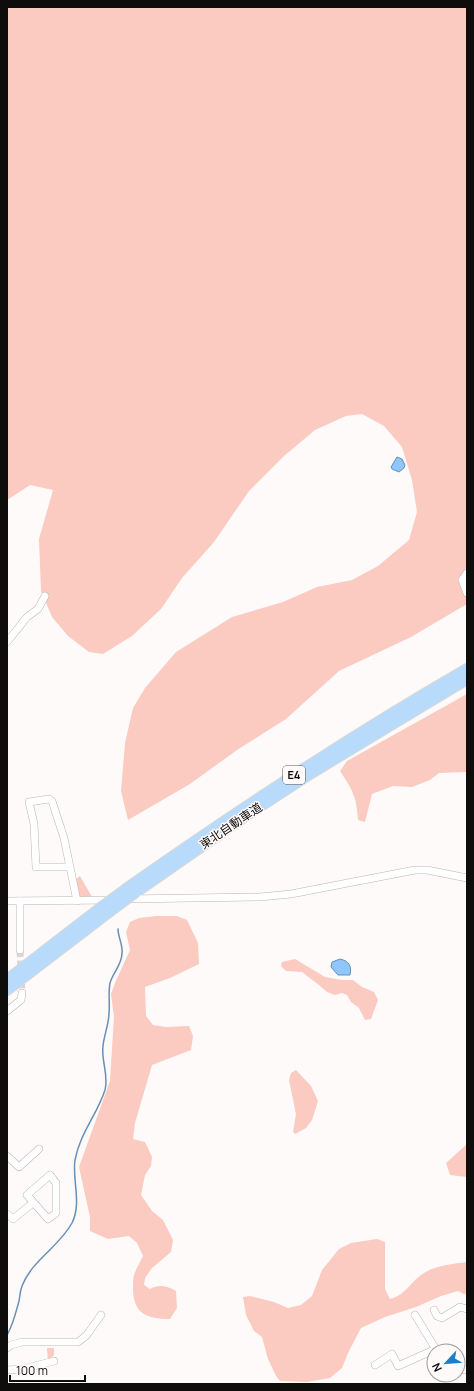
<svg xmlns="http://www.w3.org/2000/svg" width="474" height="1391" font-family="Manrope,'Noto Sans JP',sans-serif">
	<rect width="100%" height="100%" fill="#fefaf9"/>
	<g fill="#fbcac0">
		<polygon points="7,7 467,7 467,604 411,637 339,671 286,719 237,750 190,784 128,820 121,791 125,743 133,708 145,688 176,652 232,617 283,602 317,587 352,580 378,566 409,540 417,512 412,480 402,447 384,426 362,414 346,416 315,430 284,456 249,491 214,542 182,578 161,609 132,636 103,654 89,652 68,636 52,617 41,591 39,539 53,490 30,485 7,500"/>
		<path d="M467,694V772L439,773L430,780L412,787L393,786L372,794L365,822L358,820C357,797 352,789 340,771L347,761Z"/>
		<polygon points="80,876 92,897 80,898 76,879"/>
		<path d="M157,916H177L187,920L198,943L199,964L170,978L145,987L146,1016L153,1025L166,1027L189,1026L193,1036L191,1050L152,1065L135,1123L133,1139L145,1142L152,1157L151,1166L145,1175L141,1195L152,1211L163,1220L173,1240L171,1252L152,1268L145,1278L144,1285L150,1289C160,1284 166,1286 176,1291L177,1308L170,1319C147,1319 133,1314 133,1288C133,1284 133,1279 134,1275C136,1269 140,1262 143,1256L137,1243L129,1236L108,1239L90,1231V1217L79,1167L110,1081L114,1017L111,994L115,983L130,950L126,932L130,922L139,918Z"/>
		<polygon points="295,959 325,977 342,980 353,980 362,987 374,992 378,1000 371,1019 365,1020 359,1008 351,1002 347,995 342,993 335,995 327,992 319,985 302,972 286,971 281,966 282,962"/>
		<polygon points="296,1070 311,1086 318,1101 312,1120 306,1128 295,1134 293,1132 296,1114 289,1080 291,1073"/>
		<polygon points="467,1144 467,1177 450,1175 446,1163"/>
		<path d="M377,1239L385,1242V1289L390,1299C405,1296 412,1280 424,1273C437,1265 453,1264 467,1262V1293L464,1294L458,1291L441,1296L416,1307L385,1317L361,1328L348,1353L342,1368L330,1378L307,1382L280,1381L276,1376L268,1359L262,1337L254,1331L246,1315L243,1297L250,1296L274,1302L288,1308L301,1305L312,1296L322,1270L339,1249L351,1243Z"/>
		<polygon points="47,1348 54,1348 54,1355 48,1361"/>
	</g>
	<g fill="#8fc7fd" stroke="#688fb5">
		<polygon points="397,457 402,459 405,465 404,468 399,472 392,469 391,467"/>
		<path d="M340,959C349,961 352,966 350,975H338L331,967L332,962Z"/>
	</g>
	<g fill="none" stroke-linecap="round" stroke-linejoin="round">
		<path stroke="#688fb5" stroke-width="1.5" d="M7,1335C13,1325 16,1312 19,1301C20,1296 20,1291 22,1286C32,1260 59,1247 72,1223C82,1203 72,1180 75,1160C80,1133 97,1115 105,1090C109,1075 101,1061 103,1046C104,1035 109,1024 109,1013C110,1003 108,993 110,983C113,972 122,965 122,953C123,945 118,937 118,929"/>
		<polyline stroke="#dad6d5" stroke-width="7" stroke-dasharray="7 3.5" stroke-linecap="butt" points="20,950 22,993"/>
		<defs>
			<g id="minor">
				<polyline points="467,573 462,580 467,593"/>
				<polyline points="7,642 27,617 38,609 45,596"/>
				<polyline points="70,867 36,867 34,824 29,802 49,799 52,801 64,838 77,901"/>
				<polyline points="127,899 260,897 291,894 415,870 427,870 467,878"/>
				<polyline points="7,901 112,900"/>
				<polyline points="20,901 20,950"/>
				<polyline points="7,1011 21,1000 22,993"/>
				<polyline points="7,1156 19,1167 39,1149"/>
				<polygon points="50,1175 56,1183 56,1213 48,1219 27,1195"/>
				<polyline points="7,1214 13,1219 33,1203"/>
				<polyline points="434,1310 437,1316 442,1318 460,1307 467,1309"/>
				<polyline points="415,1315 437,1351"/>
				<polyline points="7,1348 11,1345 22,1342 78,1342 86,1336 101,1315"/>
				<polyline points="375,1365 392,1354 398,1366 436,1349"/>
				<polyline points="458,1369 467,1370"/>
				<polyline points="7,1370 23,1369 54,1361"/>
			</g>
			<g id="highway">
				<path d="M126,889C237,811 349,737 467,669"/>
				<polyline points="136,892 247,815 313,772 467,679"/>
				<polyline points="7,980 99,909"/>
				<polyline points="7,990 109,912"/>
			</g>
		</defs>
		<use href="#minor" stroke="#b9b5b4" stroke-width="8"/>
		<use href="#highway" stroke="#d8d8d8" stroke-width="12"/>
		<use href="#minor" stroke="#fff" stroke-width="7"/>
		<use href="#highway" stroke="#b8dafb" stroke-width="10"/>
		<defs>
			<g id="highway-bridge">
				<polyline points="99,909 126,889"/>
				<polyline points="109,912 136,892"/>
			</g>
		</defs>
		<use href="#highway-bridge" stroke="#d8d8d8" stroke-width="12" stroke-linecap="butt"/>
		<use href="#highway-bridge" stroke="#b8dafb" stroke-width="10"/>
	</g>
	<g text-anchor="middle" stroke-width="3" stroke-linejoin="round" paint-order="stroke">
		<rect fill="#fefaf9" stroke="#565453" stroke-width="1" x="283" y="766" width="22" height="18" rx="3"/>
		<g font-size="11" font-weight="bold" fill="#0e0d0c">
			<text x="294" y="779">E4</text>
		</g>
		<g font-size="12" fill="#0e0d0c" stroke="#fefaf9">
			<text transform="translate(231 826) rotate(-34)" y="4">東北自動車道</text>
		</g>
	</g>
	<rect width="474" height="1391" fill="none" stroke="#0e0d0c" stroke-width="16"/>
	<g transform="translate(446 1363) rotate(244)"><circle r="19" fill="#fefaf9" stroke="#9e9b9a"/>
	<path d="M0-3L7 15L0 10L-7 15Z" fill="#1c7eca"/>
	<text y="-6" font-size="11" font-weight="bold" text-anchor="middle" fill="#0e0d0c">N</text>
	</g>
	<path d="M10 1375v6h75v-6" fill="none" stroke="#0e0d0c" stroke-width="2"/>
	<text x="16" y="1375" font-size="12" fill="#0e0d0c" stroke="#fefaf9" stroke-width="3" paint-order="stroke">100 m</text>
</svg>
